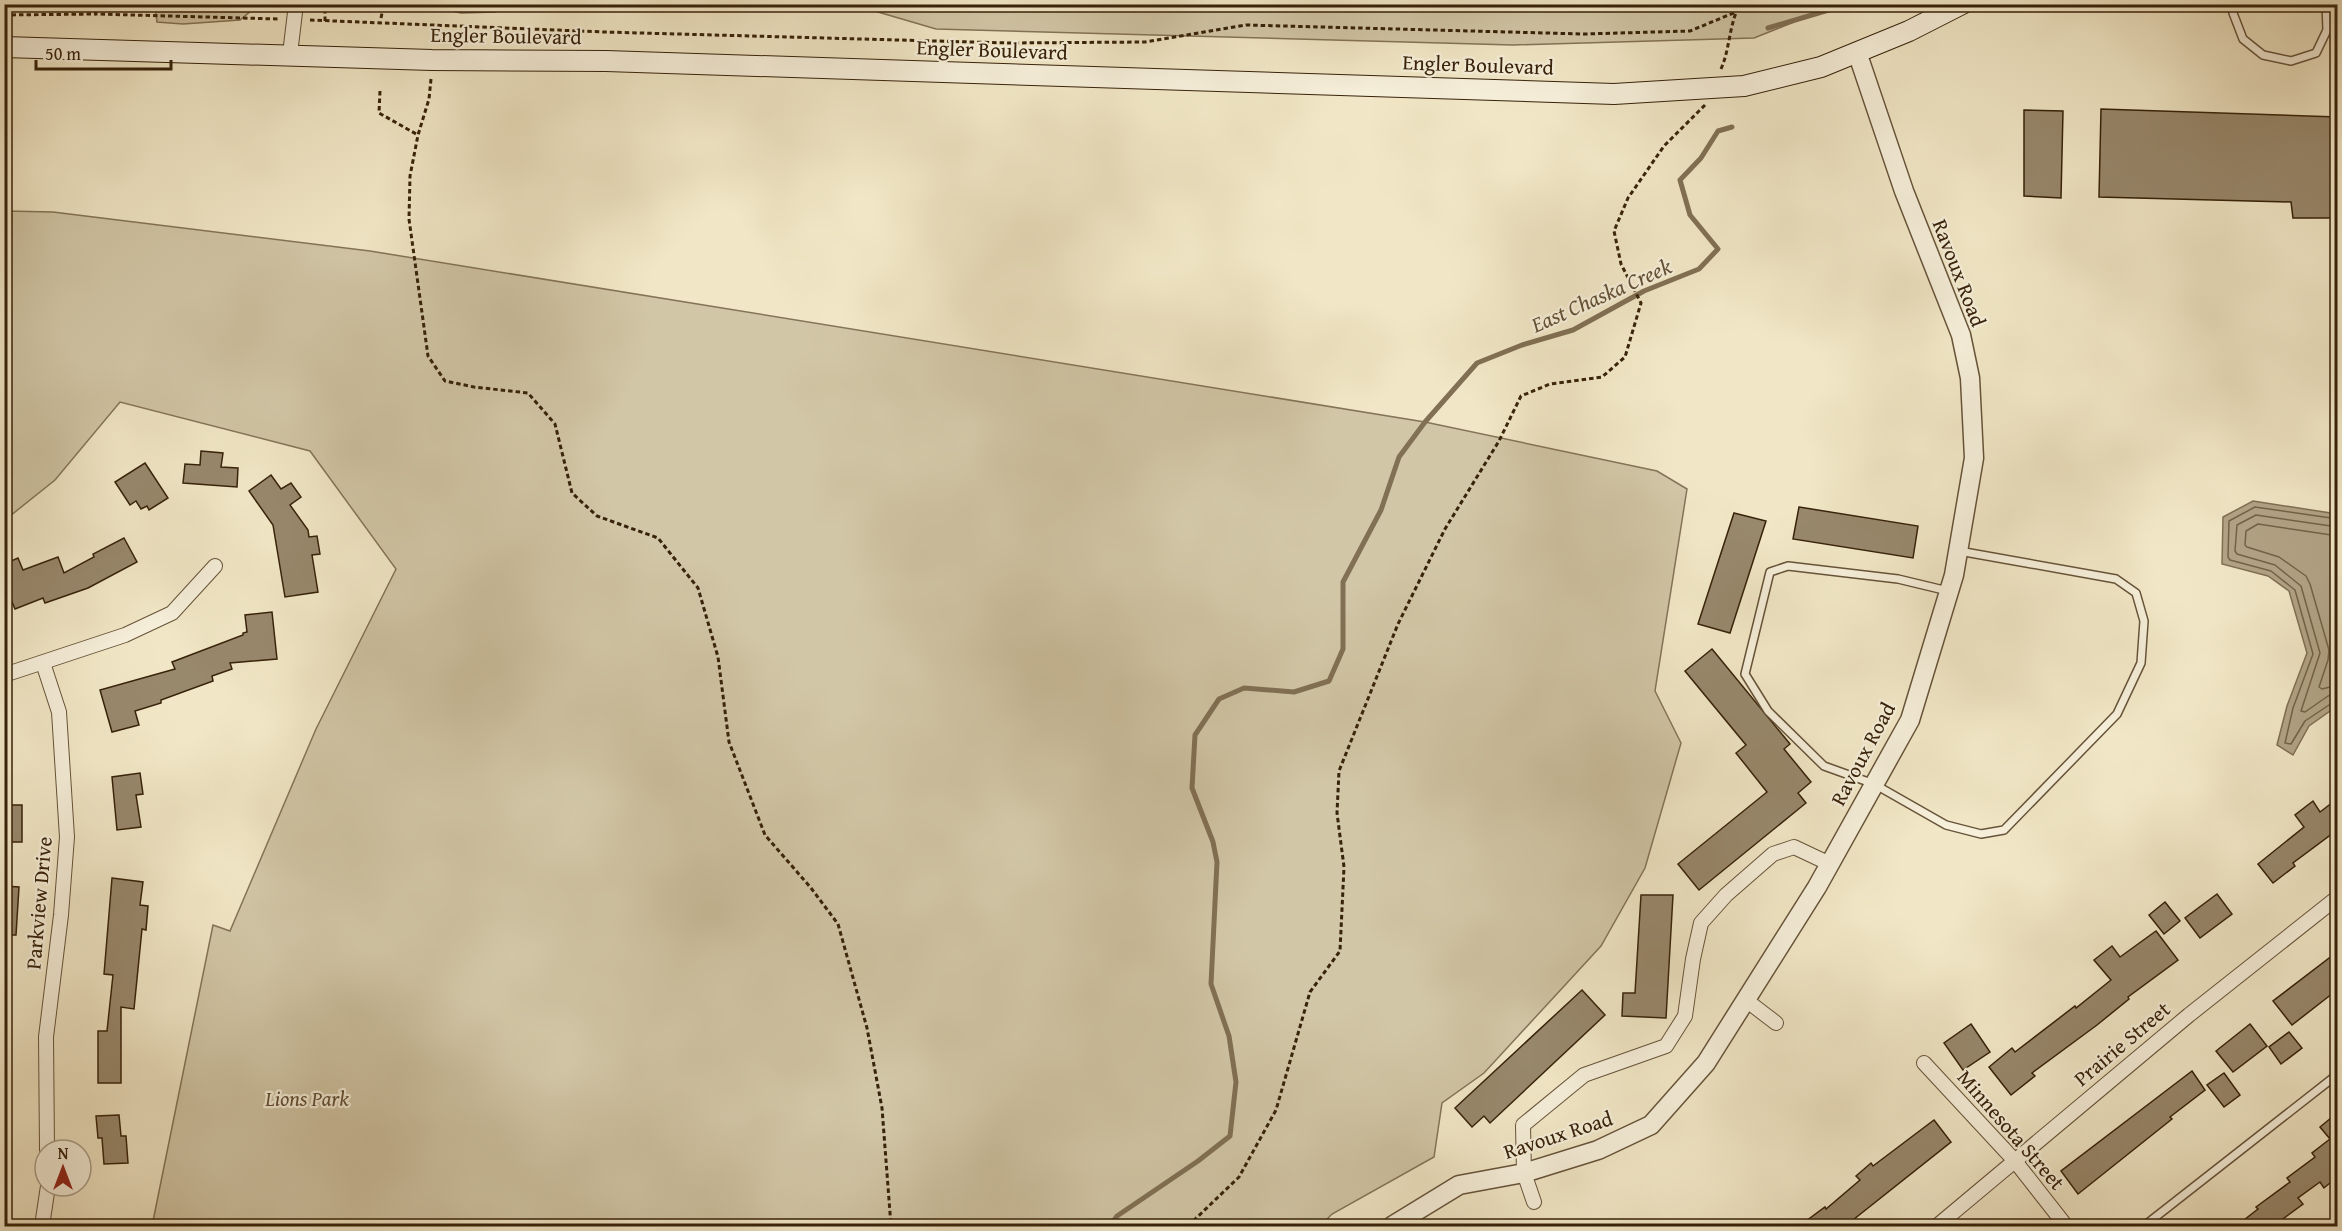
<svg xmlns="http://www.w3.org/2000/svg" width="2342" height="1231" font-family="'Gentium Book Plus',serif">
	<rect width="100%" height="100%" fill="#f1e7c6"/>
	<filter id="stains"><feTurbulence type="fractalNoise" baseFrequency=".00333" numOctaves="4"/><feColorMatrix values="0 0 0 0 .2 0 0 0 0 .09 0 0 0 0 .02 0 0 0 .5 -.17"/></filter>
	<radialGradient id="worn" r=".72"><stop offset=".6" stop-color="#630" stop-opacity="0"/><stop offset="1" stop-color="#630" stop-opacity=".3"/></radialGradient>
	<g fill="#d1c6a6" stroke="#847458" stroke-width="1.5">
		<polygon points="155,5 155,4 258,5 240,20 183,24 157,22"/>
		<polygon points="425,5 501,5 495,12 461,13"/>
		<polygon points="854,5 1829,5 1827,9 1754,38 1513,45 936,29"/>
		<polygon points="5,211 53,212 370,251 1425,422 1657,471 1687,489 1655,691 1681,743 1645,868 1601,946 1484,1073 1442,1103 1434,1157 1332,1214 1320,1226 152,1226 213,925 230,931 316,729 396,569 310,451 120,402 55,480 5,520"/>
	</g>
	<polygon fill="#b2a486" stroke="#817054" stroke-width="1.5" points="2253,501 2337,514 2337,706 2309,726 2293,755 2277,745 2287,706 2307,653 2289,591 2268,576 2222,564 2223,517"/>
	<g fill="none" stroke-linecap="round" stroke-linejoin="round">
		<g stroke="#746348" stroke-width="1.5">
			<polyline points="2338,519 2255,507 2229,521 2228,557 2230,560 2271,571 2295,590 2313,654 2293,708 2285,743 2291,744 2305,721 2332,703 2338,702"/>
			<polyline points="2338,527 2256,515 2237,525 2235,551 2237,554 2275,565 2301,586 2320,653 2301,711 2305,712 2328,696 2338,694"/>
			<polyline points="2338,536 2258,524 2246,531 2245,545 2247,547 2279,557 2306,576 2310,584 2329,650 2328,660 2319,687 2322,689 2338,685"/>
		</g>
		<g stroke="#817054" stroke-width="5">
			<polyline points="1768,28 1832,9 1835,4"/>
			<polyline points="1110,1226 1117,1216 1198,1161 1230,1136 1236,1082 1229,1036 1211,984 1217,862 1213,842 1192,788 1195,735 1219,699 1244,688 1294,692 1329,681 1343,649 1343,582 1381,510 1399,457 1425,422 1477,363 1522,345 1573,330 1644,291 1699,269 1718,249 1690,215 1680,180 1701,158 1718,131 1732,127"/>
		</g>
	</g>
	<g fill="#98886c" stroke="#37220a" stroke-width="1.5">
		<polygon points="2101,109 2337,117 2337,218 2293,218 2291,202 2099,197"/>
		<polygon points="2024,110 2063,111 2061,198 2024,196"/>
		<polygon points="201,451 223,453 221,467 238,468 237,487 183,483 185,464 200,465"/>
		<polygon points="145,463 168,498 149,510 147,506 141,509 136,501 130,505 115,482"/>
		<polygon points="271,475 281,489 291,483 301,497 290,505 308,530 309,537 317,536 320,554 312,555 318,592 285,597 273,525 249,491"/>
		<polygon points="1799,507 1918,526 1913,558 1793,539"/>
		<polygon points="1734,513 1766,521 1730,633 1698,624"/>
		<polygon points="124,538 137,562 88,588 45,603 43,598 15,609 4,583 4,564 18,558 23,570 58,557 64,573 94,557 93,554"/>
		<polygon points="272,612 277,659 230,663 232,669 212,676 213,681 161,700 161,703 135,711 139,725 112,732 100,690 175,669 172,662 243,635 243,633 247,632 245,615"/>
		<polygon points="1712,649 1790,744 1784,749 1811,782 1798,793 1806,803 1699,890 1678,864 1767,792 1736,753 1746,745 1685,671"/>
		<polygon points="140,773 143,794 136,795 141,827 117,830 112,777"/>
		<polygon points="2337,799 2337,830 2293,863 2295,866 2273,883 2258,864 2304,827 2295,815 2313,801 2320,812"/>
		<rect x="4" y="805" width="18" height="37"/>
		<polygon points="112,878 143,882 140,905 148,906 146,930 142,929 134,1009 121,1007 121,1083 98,1083 98,1031 107,1031 113,975 104,974"/>
		<polygon points="4,886 19,887 16,935 4,935"/>
		<polygon points="2217,894 2232,914 2200,938 2185,918"/>
		<polygon points="1641,895 1673,895 1666,1018 1622,1016 1623,993 1635,993"/>
		<polygon points="2165,902 2180,921 2164,934 2149,915"/>
		<polygon points="2156,931 2178,960 2128,997 2129,999 2097,1025 2032,1073 2035,1076 2011,1095 1989,1067 2012,1048 2015,1052 2075,1006 2076,1008 2111,980 2094,960 2112,946 2120,957"/>
		<polygon points="2337,952 2337,990 2292,1025 2273,1001"/>
		<polygon points="1582,990 1605,1015 1490,1123 1484,1116 1472,1127 1455,1108"/>
		<polygon points="1971,1024 1990,1052 1963,1070 1944,1043"/>
		<polygon points="2250,1024 2267,1046 2233,1072 2216,1051"/>
		<polygon points="2289,1032 2302,1048 2281,1064 2269,1047"/>
		<polygon points="2192,1071 2205,1090 2170,1117 2172,1119 2078,1194 2061,1171"/>
		<polygon points="2224,1073 2240,1095 2224,1107 2207,1085"/>
		<polygon points="2337,1113 2337,1177 2324,1188 2320,1182 2298,1198 2303,1204 2272,1227 2235,1227 2258,1209 2256,1207 2290,1182 2287,1178 2315,1157 2312,1153 2330,1139 2320,1127"/>
		<polygon points="119,1115 121,1136 126,1136 128,1163 104,1164 102,1138 98,1138 96,1116"/>
		<polygon points="1934,1120 1951,1142 1844,1227 1798,1227 1825,1207 1826,1209 1860,1180 1856,1176 1871,1163 1873,1166"/>
	</g>
	<g fill="none" stroke-linecap="round" stroke-linejoin="round">
		<defs>
			<g id="service">
				<polyline points="2233,4 2233,13 2243,39 2263,55 2291,61 2316,53 2327,30 2326,4"/>
				<polyline points="1948,591 1898,579 1788,566 1770,572 1745,674 1768,711 1824,766 1874,784 1946,825 1981,834 2004,830 2117,714 2141,663 2144,621 2136,593 2116,579 1959,551"/>
				<polyline points="2144,1226 2338,1074"/>
			</g>
			<g id="minor">
				<polyline points="290,54 296,4"/>
				<polyline points="43,663 59,712 67,837 61,915 46,1037 47,1150"/>
				<polyline points="4,675 125,635 172,613 215,566"/>
				<polyline points="1746,1000 1776,1023"/>
				<polyline points="1924,1063 2015,1161 2066,1226"/>
				<polyline points="1534,1202 1524,1173 1523,1125 1584,1075 1666,1046 1685,1016 1693,959 1701,923 1726,895 1773,854 1794,847 1830,864"/>
				<polyline points="42,1226 48,1186"/>
				<polyline points="1937,1226 2189,1015 2338,897"/>
			</g>
			<polyline id="tertiary" points="1392,1226 1459,1185 1524,1173 1598,1150 1651,1125 1706,1063 1817,887 1910,720 1954,575 1974,458 1970,378 1961,335 1904,191 1857,52"/>
			<polyline id="secondary" points="4,47 432,60 606,61 1614,94 1744,86 1821,67 1909,31 1962,4"/>
		</defs>
		<use href="#service" stroke="#665339" stroke-width="10"/>
		<use href="#minor" stroke="#665339" stroke-width="16"/>
		<use href="#tertiary" stroke="#665339" stroke-width="21"/>
		<use href="#secondary" stroke="#37220a" stroke-width="22"/>
		<g stroke="#37220a" stroke-width="3" stroke-dasharray="4.5 3" stroke-linecap="butt">
			<polyline points="93,4 96,14 279,19"/>
			<polyline points="4,15 96,14"/>
			<polyline points="381,18 384,4"/>
			<polyline points="310,20 604,32 1009,43 1145,42 1246,25 1584,34 1690,31 1736,12"/>
			<polyline points="325,21 325,4"/>
			<path d="M1721,69C1730,49 1729,24 1740,4"/>
			<polyline points="431,79 429,99 418,135 410,176 409,219 428,356 445,381 474,387 528,393 555,424 572,493 597,516 658,538 698,588 718,657 729,742 765,835 811,888 838,924 867,1028 882,1108 891,1226"/>
			<polyline points="380,91 379,113 418,135"/>
			<polyline points="1188,1226 1239,1177 1276,1110 1310,992 1340,951 1344,867 1337,813 1339,771 1398,624 1445,529 1499,441 1521,396 1550,384 1602,377 1625,357 1641,303 1621,264 1614,231 1628,198 1664,146 1705,105"/>
		</g>
		<use href="#service" stroke="#f6efda" stroke-width="7"/>
		<use href="#minor" stroke="#f6efda" stroke-width="14"/>
		<use href="#tertiary" stroke="#f6efda" stroke-width="18"/>
		<use href="#secondary" stroke="#f6efda" stroke-width="20"/>
	</g>
	<g text-anchor="middle" stroke-width="4.5" stroke-linejoin="round" paint-order="stroke">
		<g font-size="21" fill="#37220a" stroke="#f6efda">
			<text transform="translate(506 36) rotate(1)" y="7">Engler Boulevard</text>
			<text transform="translate(992 50) rotate(2)" y="7">Engler Boulevard</text>
			<text transform="translate(1478 65) rotate(2)" y="7">Engler Boulevard</text>
			<text transform="translate(1959 273) rotate(69)" y="7">Ravoux Road</text>
			<text transform="translate(1863 754) rotate(-62)" y="7">Ravoux Road</text>
			<text transform="translate(39 903) rotate(-85)" y="7">Parkview Drive</text>
			<text transform="translate(2122 1044) rotate(-40)" y="7">Prairie Street</text>
			<text transform="translate(2011 1130) rotate(49)" y="7">Minnesota Street</text>
			<text transform="translate(1558 1135) rotate(-18)" y="7">Ravoux Road</text>
		</g>
		<g font-size="21" font-style="italic" fill="#5e4b31" stroke="#f6efda">
			<text x="307" y="1106">Lions Park</text>
		</g>
		<g font-size="22" font-style="italic" fill="#625035" stroke="#f6efda">
			<text transform="translate(1601 295) rotate(-24)" y="8">East Chaska Creek</text>
		</g>
	</g>
	<rect width="2342" height="1231" fill="none" stroke="#f1e7c6" stroke-width="24"/>
	<rect x="6" y="6" width="2330" height="1219" fill="none" stroke="#37220a" stroke-width="3"/>
	<rect x="12" y="12" width="2318" height="1207" fill="none" stroke="#37220a" stroke-width="1.5"/>
	<g transform="translate(63 1168)"><circle r="28" fill="#f6efda" stroke="#aa9d87" stroke-width="1.5"/>
	<path d="M0-4.5L10 22L0 15L-10 22Z" fill="#8f2418"/>
	<text y="-9" font-size="16" font-weight="bold" text-anchor="middle" fill="#37220a">N</text>
	</g>
	<path d="M36 60v9h135v-9" fill="none" stroke="#37220a" stroke-width="3"/>
	<text x="45" y="60" font-size="18" fill="#37220a" stroke="#f6efda" stroke-width="4.5" paint-order="stroke">50 m</text>
	<rect width="100%" height="100%" filter="url(#stains)"/>
	<rect width="100%" height="100%" fill="url(#worn)"/>
</svg>
